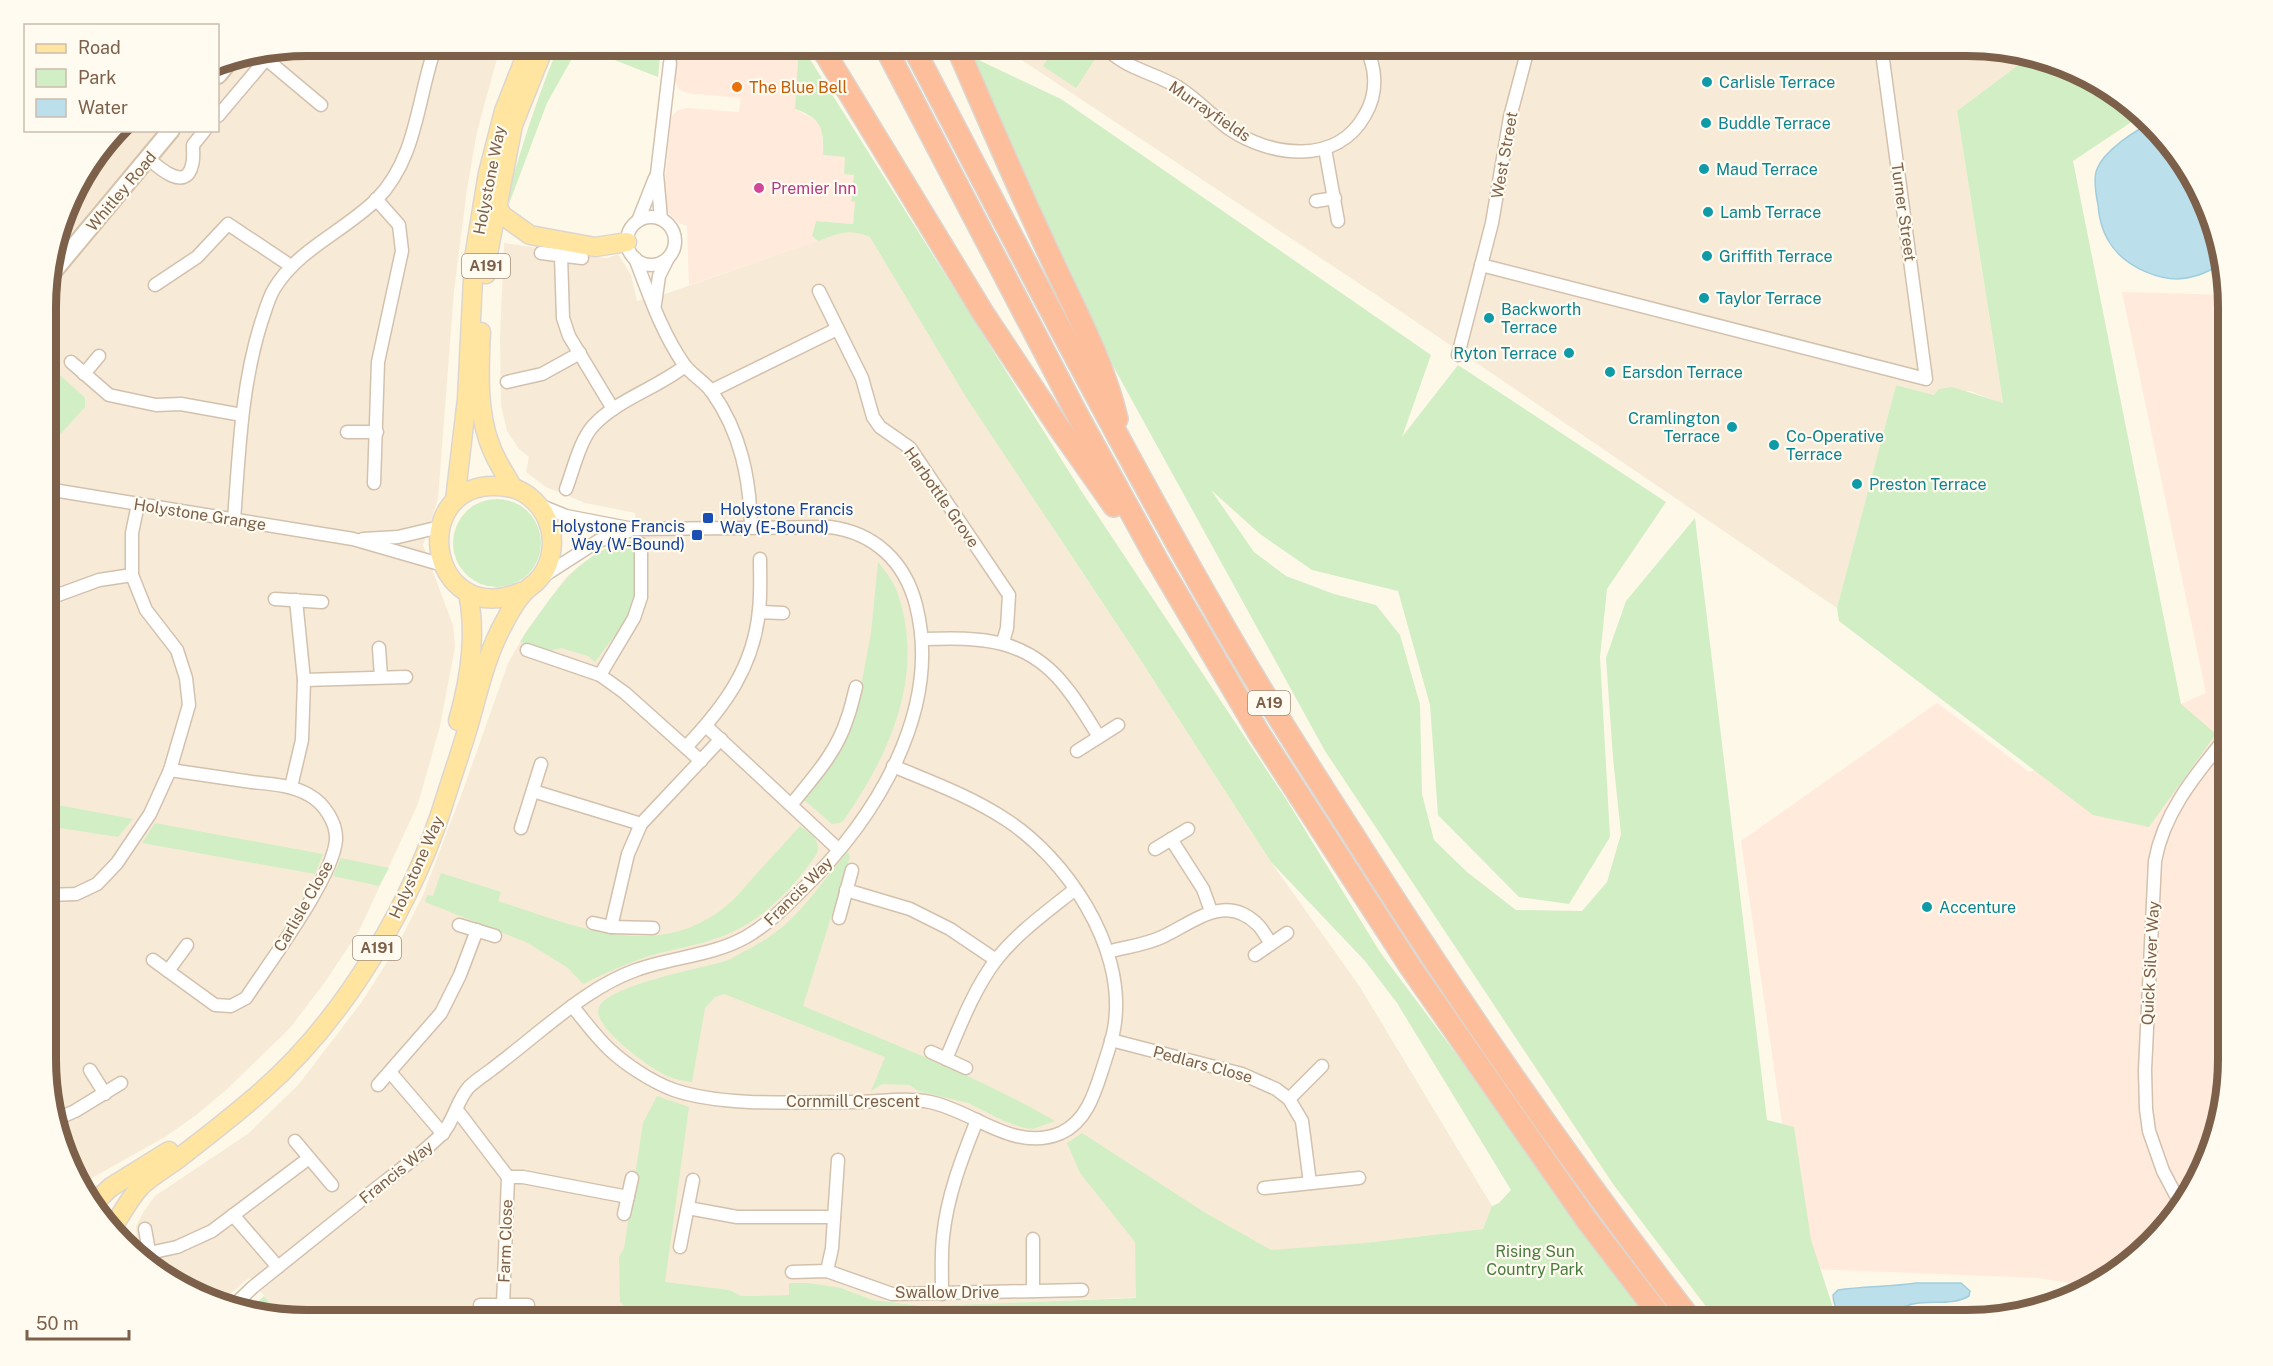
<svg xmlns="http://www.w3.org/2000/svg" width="2273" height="1366" font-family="'Public Sans',sans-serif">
	<rect width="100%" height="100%" fill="#fef8e9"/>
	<g fill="#f7ebd7">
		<polygon points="307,45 504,45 496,62 477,132 467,189 454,291 438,499 423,545 453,625 455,647 440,726 418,804 359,931 325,982 290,1028 226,1090 195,1116 165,1137 81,1184 47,1093 47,273 72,191 118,131 218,130 218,63"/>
		<polygon points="999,45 1967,45 2033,54 1957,111 2003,404 1970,391 1934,395 1896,385 1837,608 1378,296"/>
		<polygon points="848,230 855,231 870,237 1058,536 1134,650 1271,862 1360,987 1492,1206 1483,1229 1364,1243 1215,1293 1125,1298 923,1306 873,1300 841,1288 789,1295 740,1296 730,1290 636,1279 631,1311 274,1307 249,1278 223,1300 216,1303 175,1286 137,1250 136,1226 144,1211 155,1196 249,1133 299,1084 361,1003 396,948 423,895 466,782 508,663 526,632 566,577 583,563 605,549 635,540 635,513 585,503 546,487 526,472 529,457 519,449 507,431 501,405 500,337 504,243 598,257 608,258 618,254 631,275 637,301 668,293"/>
	</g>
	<g fill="#ffeadc">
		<polygon points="596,45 788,45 798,61 795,109 816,120 822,130 823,155 845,157 854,175 851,200 855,201 853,224 816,221 812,236 818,241 689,285 687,226 679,223 671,216 663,202 671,117 678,110 687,108 739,112 741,98 687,93 680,90 673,79 675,61 660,60 658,77 593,51"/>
		<polygon points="2122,292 2227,295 2227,1076 2193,1191 2151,1245 2095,1287 2039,1278 1815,1269 1800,1246 1741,841 1937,703 2029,772 2206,693"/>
	</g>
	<g fill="#d2eec5">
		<path d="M559,45H661L658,77L579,46L547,103L509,204C508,187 515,171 520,154C531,117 544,81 559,45Z"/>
		<path d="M788,45H801L1080,489L1286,799L1380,952L1656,1321H1304L1301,1318L1260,1321H306L246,1313L264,1296L274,1307L630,1311L620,1302L619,1257L624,1248L643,1123L657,1096L689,1107L665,1282L730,1290L741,1296L789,1295V1283H808L841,1288L873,1300L923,1306L1136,1298L1135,1242L1080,1173L1067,1143L1082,1133L1204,1212L1271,1250L1364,1243L1483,1229L1492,1206L1499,1203L1511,1190L1397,1003L1365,961L1271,862L1134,650L966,397L870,237C847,228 841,233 818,241L812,236L816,221L853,224L855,202L851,201L854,175L844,174L845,157L823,155C824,128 821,118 795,109L798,61Z"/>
		<polygon points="1067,45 1092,45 1099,53 1076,88 1043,66 1053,51"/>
		<polygon points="966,54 1061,99 1431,355 1402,437 1458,365 1666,502 1607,589 1600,657 1610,837 1569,904 1519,897 1438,815 1430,705 1398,591 1312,570 1260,534 1211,490 1254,552 1286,576 1334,594 1376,605 1400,635 1420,704 1422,794 1434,840 1467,872 1516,910 1582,911 1607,882 1621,834 1613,758 1606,658 1626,601 1695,518 1767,1120 1794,1127 1811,1240 1837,1320 1717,1321 1613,1184 1325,751 1101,344"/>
		<polygon points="2033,54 2098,80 2142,115 2073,161 2181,704 2216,734 2149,827 2093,815 1839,621 1837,608 1896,385 1934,395 1939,389 1952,387 2003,403 1957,111"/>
		<polygon points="61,376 85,398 85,407 47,449 47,391"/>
		<circle cx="497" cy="543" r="44"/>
		<path d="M635,540V590L630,615L595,662L588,656L561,648L551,651L520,642C528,628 538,616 547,603C571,571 593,547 635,540Z"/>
		<path d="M878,562C884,570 892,579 896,589C927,671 891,753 843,821L839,823L832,824L802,798L861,686L871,633Z"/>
		<polygon points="47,803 133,819 118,837 47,826"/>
		<polygon points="155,823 323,854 315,874 142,843"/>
		<path d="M800,826C810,834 821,839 817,853C797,884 765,918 730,933C708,943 683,947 660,953C634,960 607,972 583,984L568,968L528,943L425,902L427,895L433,896L441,873L501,892L498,901C573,925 655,963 725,907C735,899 743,889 751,880C767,862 784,844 800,826Z"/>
		<path d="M848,852L850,857L803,1006C888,1042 975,1075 1055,1121L1033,1129L1024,1128L1004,1121L968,1103L918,1091L910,1085L882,1084L871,1091L885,1057L724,994L715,997L705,1008L692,1082C685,1081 677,1080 670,1077C653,1071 590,1026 599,1007C610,985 698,969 722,962C731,960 739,954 747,950C764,941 781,930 795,915C814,896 829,872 848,852Z"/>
		<polygon points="341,858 389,868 379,886 333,876"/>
	</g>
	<g fill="#bbdfeb" stroke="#a0cedd" stroke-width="1.5">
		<path d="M2152,123L2193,175L2220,265C2212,269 2204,274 2195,276C2165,286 2123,267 2108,240C2102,230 2099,217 2098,205C2096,195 2093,178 2097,169C2104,151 2135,130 2152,123Z"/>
		<path d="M1916,1283H1961L1970,1291L1969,1296C1952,1306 1932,1300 1913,1304C1893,1309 1834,1335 1833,1295L1838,1290C1864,1286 1890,1287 1916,1283Z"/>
	</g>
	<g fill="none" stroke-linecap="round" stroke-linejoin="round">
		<defs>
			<g id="street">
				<path d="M1103,45C1126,70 1151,71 1178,87C1197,99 1211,115 1228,128C1270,157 1337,166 1365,115C1378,93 1377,67 1364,45"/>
				<polyline points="266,59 321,105"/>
				<polyline points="218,116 272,52"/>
				<polyline points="1325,149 1338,221"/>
				<path d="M149,159C159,168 186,192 192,165C194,159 193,152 193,145L205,130"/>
				<polyline points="1316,201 1335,198"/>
				<circle cx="651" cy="241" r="24"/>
				<polyline points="661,219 657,174 670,63"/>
				<polyline points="638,221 655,178"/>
				<polyline points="541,253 582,258"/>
				<polyline points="561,256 563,318 569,336 613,409"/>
				<path d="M635,258C649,294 661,331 683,363C690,374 704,381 712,392C741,433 750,479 751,527"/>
				<polyline points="1481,265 1926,379 1881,45"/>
				<polyline points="155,285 197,257 228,224 291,266"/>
				<polyline points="819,291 862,378 873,417 880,427 910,448 1009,595 1007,628 1003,642"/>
				<polyline points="655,304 659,276 668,258"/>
				<polyline points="1458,355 1492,223 1510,117 1529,45"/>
				<polyline points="71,362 109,395 156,405 181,404 242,415"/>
				<polyline points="84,374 99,356"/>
				<polyline points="507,382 542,374 580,353"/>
				<polyline points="711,391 837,329"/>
				<polyline points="347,432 377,432"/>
				<polyline points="374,483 378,362 402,251 399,225 376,199"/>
				<polyline points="47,489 353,539 443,565"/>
				<path d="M566,489C573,471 580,439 594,425C617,400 657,388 685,366"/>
				<path d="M234,520C239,454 241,387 261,323C265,312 268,299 274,289C298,249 343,232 376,200C418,158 417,97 436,45"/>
				<polyline points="363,539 398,537 440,527"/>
				<polyline points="542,577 598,541 629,531"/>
				<polyline points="47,599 99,580 132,575"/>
				<polyline points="275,599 322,602"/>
				<polyline points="759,612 783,613"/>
				<path d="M922,639C981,637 1029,637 1068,690C1080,705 1089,721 1099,737"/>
				<polyline points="379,648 381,677"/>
				<polyline points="527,650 600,675 625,693 701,761"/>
				<polyline points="600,675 634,618 641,597 641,544"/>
				<polyline points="304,680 406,677"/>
				<polyline points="706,726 839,850"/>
				<path d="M686,747C724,707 754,667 759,610C761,593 760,576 760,559"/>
				<polyline points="1077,751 1118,725"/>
				<polyline points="291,787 302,740 304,680 296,600"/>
				<polyline points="533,791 641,824"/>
				<path d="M791,805C812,779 837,752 847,719C851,709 853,698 856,687"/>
				<polyline points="521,828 541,764"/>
				<polyline points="1171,839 1203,889 1211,911"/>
				<polyline points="1155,849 1188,829"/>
				<polyline points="846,890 910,909 950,929 996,960"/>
				<polyline points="47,895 76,894 97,884 117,863 150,814 170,770 189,705 186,678 177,650 146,610 132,575 132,533 138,504"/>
				<polyline points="839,918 852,870"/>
				<polyline points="593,923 611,927 653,928"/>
				<polyline points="459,925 495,936"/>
				<polyline points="611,927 628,854 641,824 721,739"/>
				<path d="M1108,952C1125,947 1145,945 1162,937C1193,923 1225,892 1258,925C1263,930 1267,938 1271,944"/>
				<polyline points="1255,955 1287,933"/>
				<path d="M153,960L215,1005L231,1006L246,998C269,963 333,878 336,840C337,823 324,803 309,795C292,785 271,784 252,782C225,778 198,774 170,770"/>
				<polyline points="168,971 187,945"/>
				<path d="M572,1006C584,1020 595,1036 609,1049C626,1065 652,1082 674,1090C724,1107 800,1102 853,1102C878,1102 905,1097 930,1102C974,1111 1014,1153 1061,1133C1089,1120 1096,1088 1105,1061C1109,1048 1114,1035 1115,1022C1125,946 1066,858 1005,819C970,796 931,782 893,766"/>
				<polyline points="1111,1040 1242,1074 1276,1089 1289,1099 1302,1121 1310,1183"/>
				<polyline points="931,1052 966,1068"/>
				<path d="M946,1059C960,1026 974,989 996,960C1017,933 1048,911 1074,890"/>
				<polyline points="90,1070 105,1094"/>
				<polyline points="390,1072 443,1134"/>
				<polyline points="378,1085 441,1013 460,975 477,930"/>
				<polyline points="1289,1099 1322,1066"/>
				<polyline points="457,1110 508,1177 503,1305"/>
				<polyline points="57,1119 75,1111 121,1083"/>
				<polyline points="295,1141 332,1185"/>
				<polyline points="508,1177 523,1177 628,1197"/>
				<polyline points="1264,1188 1359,1178"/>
				<path d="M2181,1205L2163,1171L2149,1131L2146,1109L2145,1070L2155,861C2164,811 2197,773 2227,736"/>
				<polyline points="688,1208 737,1217 834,1217"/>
				<polyline points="624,1214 632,1178"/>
				<polyline points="233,1215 278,1267"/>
				<polyline points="145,1229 151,1262"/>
				<polyline points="1033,1239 1033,1291"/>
				<polyline points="680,1247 693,1180"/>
				<polyline points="149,1253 177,1247 212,1231 309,1158"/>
				<polyline points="827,1271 832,1248 838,1160"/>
				<polyline points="792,1272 827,1271 892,1294 1082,1290"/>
				<path d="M942,1294C942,1275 941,1255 943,1237C947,1196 962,1158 977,1120"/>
				<polyline points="480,1305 528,1305"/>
				<path d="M230,1309L253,1287C293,1255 333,1223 374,1190C396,1173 419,1156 440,1136C454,1123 456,1101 469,1087C475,1081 484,1075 491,1070C508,1057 524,1044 540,1031C570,1007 600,983 636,970C672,957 712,956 746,937C767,925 785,907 802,890C875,819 943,711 916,605C905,562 875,533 830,527L633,529L566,516L539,505"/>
			</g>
			<g id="secondary">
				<polyline points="218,75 230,60"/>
				<polyline points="47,279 171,130"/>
			</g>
			<g id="primary">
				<polyline points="497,205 502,215 530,235 595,247 627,242"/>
				<polyline points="486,274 487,259 513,125 545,45"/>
				<path d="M481,332C479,368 477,413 491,447C496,461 506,475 513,488"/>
				<polyline points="455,500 467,399 474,258 488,173 504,111 530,45"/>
				<path d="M458,721C470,679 477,635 468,593"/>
				<polyline points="98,1199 111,1187 169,1151"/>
				<path d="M113,1227C122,1213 131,1196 142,1185C153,1175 167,1167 179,1158C207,1136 236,1114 263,1090C347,1016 415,899 447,793C455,768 464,742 471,717C480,684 488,651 505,621C510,611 517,600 524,592C528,588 533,585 537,581C550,568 555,546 550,528C545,508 528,490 507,487C405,472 424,634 524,591"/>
			</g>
			<g id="highway">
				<polyline points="820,45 983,313 1060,429 1114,506"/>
				<polyline points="884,45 1078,416 1157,560 1260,735 1411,968 1588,1222 1664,1321"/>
				<path d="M912,45C1011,234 1108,424 1214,609C1257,685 1304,759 1352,833C1458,1001 1571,1164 1692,1321"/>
				<path d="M956,45C987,116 1018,188 1051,258C1075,310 1104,363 1117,419"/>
			</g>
		</defs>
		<use href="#street" stroke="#d3c1ad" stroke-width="15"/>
		<use href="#secondary" stroke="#d6c2aa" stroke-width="20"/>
		<use href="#primary" stroke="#ddd6d0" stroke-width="21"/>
		<use href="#highway" stroke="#ddd6d0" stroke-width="24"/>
		<use href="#street" stroke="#fff" stroke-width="12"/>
		<use href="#secondary" stroke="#fff" stroke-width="16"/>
		<use href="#primary" stroke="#ffe59f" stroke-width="18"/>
		<use href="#highway" stroke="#fdbe9b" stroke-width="21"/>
	</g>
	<g fill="#0f9aa8" stroke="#fffbf1" stroke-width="2">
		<circle cx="1707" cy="82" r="6"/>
		<circle cx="1706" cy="123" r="6"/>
		<circle cx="1704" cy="169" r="6"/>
		<circle cx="1708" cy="212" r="6"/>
		<circle cx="1707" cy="256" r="6"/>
		<circle cx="1704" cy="298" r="6"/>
		<circle cx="1489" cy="318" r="6"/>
		<circle cx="1569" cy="353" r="6"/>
		<circle cx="1610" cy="372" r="6"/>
		<circle cx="1732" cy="427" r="6"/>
		<circle cx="1774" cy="445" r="6"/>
		<circle cx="1857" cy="484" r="6"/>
		<circle cx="1927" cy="907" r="6"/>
	</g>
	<circle fill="#e8710a" stroke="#fffbf1" stroke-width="2" cx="737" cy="87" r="6"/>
	<circle fill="#d1479c" stroke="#fffbf1" stroke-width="2" cx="759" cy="188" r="6"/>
	<g fill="#1a4fb4" stroke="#fffbf1" stroke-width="2">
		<rect x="702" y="512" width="12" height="12" rx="3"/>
		<rect x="691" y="529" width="12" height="12" rx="3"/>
	</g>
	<g text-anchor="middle" stroke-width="4.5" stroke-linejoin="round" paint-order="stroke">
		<g fill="#fffbf1" stroke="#a38e7b" stroke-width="1.5">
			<rect x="462" y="254" width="48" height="24" rx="4.5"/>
			<rect x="1248" y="691" width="42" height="24" rx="4.5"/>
			<rect x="353" y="936" width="48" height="24" rx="4.5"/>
		</g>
		<g font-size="15" font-weight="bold" fill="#7c6049">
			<text x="486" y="271">A191</text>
			<text x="1269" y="708">A19</text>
			<text x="377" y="953">A191</text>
		</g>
		<g font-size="16" fill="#0d838f" stroke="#fffbf1" text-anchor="start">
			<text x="1719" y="88">Carlisle Terrace</text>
			<text x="1718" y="129">Buddle Terrace</text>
			<text x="1716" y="175">Maud Terrace</text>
			<text x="1720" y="218">Lamb Terrace</text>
			<text x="1719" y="262">Griffith Terrace</text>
			<text x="1716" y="304">Taylor Terrace</text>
			<text x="1501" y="315">Backworth<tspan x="1501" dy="18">Terrace</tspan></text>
			<text x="1557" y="359" text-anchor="end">Ryton Terrace</text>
			<text x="1622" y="378">Earsdon Terrace</text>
			<text x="1720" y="424" text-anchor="end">Cramlington<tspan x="1720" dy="18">Terrace</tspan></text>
			<text x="1786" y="442">Co-Operative<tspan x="1786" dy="18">Terrace</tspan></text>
			<text x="1869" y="490">Preston Terrace</text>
			<text x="1939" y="913">Accenture</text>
		</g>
		<g font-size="16" fill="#c56008" stroke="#fffbf1" text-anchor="start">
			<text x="749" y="93">The Blue Bell</text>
		</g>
		<g font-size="16" fill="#7c6049" stroke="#fffbf1">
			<text transform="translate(1210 111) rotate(34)" y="6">Murrayfields</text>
			<text transform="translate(1504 155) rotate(-80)" y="6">West Street</text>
			<text transform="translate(489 180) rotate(-79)" y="6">Holystone Way</text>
			<text transform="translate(121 191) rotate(-50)" y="6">Whitley Road</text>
			<text transform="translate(1904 212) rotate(82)" y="6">Turner Street</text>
			<text transform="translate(942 497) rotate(55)" y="6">Harbottle Grove</text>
			<text transform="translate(200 514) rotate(9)" y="6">Holystone Grange</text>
			<text transform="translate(416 867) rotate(-66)" y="6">Holystone Way</text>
			<text transform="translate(798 891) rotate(-45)" y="6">Francis Way</text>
			<text transform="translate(303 906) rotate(-60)" y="6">Carlisle Close</text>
			<text transform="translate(2150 963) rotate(-87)" y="6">Quick Silver Way</text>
			<text transform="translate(1203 1064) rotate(15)" y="6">Pedlars Close</text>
			<text x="853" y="1107">Cornmill Crescent</text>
			<text transform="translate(396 1172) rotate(-39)" y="6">Francis Way</text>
			<text transform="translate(505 1241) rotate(-88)" y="6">Farm Close</text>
			<text x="947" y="1298">Swallow Drive</text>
		</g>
		<g font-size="16" fill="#b23c85" stroke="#fffbf1" text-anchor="start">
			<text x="771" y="194">Premier Inn</text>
		</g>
		<g font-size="16" fill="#164399" stroke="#fffbf1" text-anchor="start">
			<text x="720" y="515">Holystone Francis<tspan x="720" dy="18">Way (E-Bound)</tspan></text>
			<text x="685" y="532" text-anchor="end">Holystone Francis<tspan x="685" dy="18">Way (W-Bound)</tspan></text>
		</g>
		<g font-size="16" fill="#497d3d" stroke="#fffbf1">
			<text x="1535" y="1257">Rising Sun<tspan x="1535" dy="18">Country Park</tspan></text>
		</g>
	</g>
	<path d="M0 0H2273V1366H0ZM307 56H1967A251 251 0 0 1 2218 307V1059A251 251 0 0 1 1967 1310H307A251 251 0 0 1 56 1059V307A251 251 0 0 1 307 56Z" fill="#fffbf1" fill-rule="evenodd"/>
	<path fill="none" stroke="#7c6049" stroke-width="8" d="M307 56H1967A251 251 0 0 1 2218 307V1059A251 251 0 0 1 1967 1310H307A251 251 0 0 1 56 1059V307A251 251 0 0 1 307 56Z"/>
	<rect x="24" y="24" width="195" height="108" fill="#fffbf1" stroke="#cbbdae" stroke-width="1.5"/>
	<rect x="36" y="44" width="30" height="9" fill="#ffe59f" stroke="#cbbdae" stroke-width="1.5"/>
	<text x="78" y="54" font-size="18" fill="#7c6049">Road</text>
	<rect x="36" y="69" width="30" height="18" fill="#d2eec5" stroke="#cbbdae" stroke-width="1.5"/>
	<text x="78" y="84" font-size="18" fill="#7c6049">Park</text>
	<rect x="36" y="99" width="30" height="18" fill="#bbdfeb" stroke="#cbbdae" stroke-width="1.5"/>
	<text x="78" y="114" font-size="18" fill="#7c6049">Water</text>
	<path d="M27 1330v9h102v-9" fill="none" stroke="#7c6049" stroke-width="3"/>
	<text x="36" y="1330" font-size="18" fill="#7c6049" stroke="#fffbf1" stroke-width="4.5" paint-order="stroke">50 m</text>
</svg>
